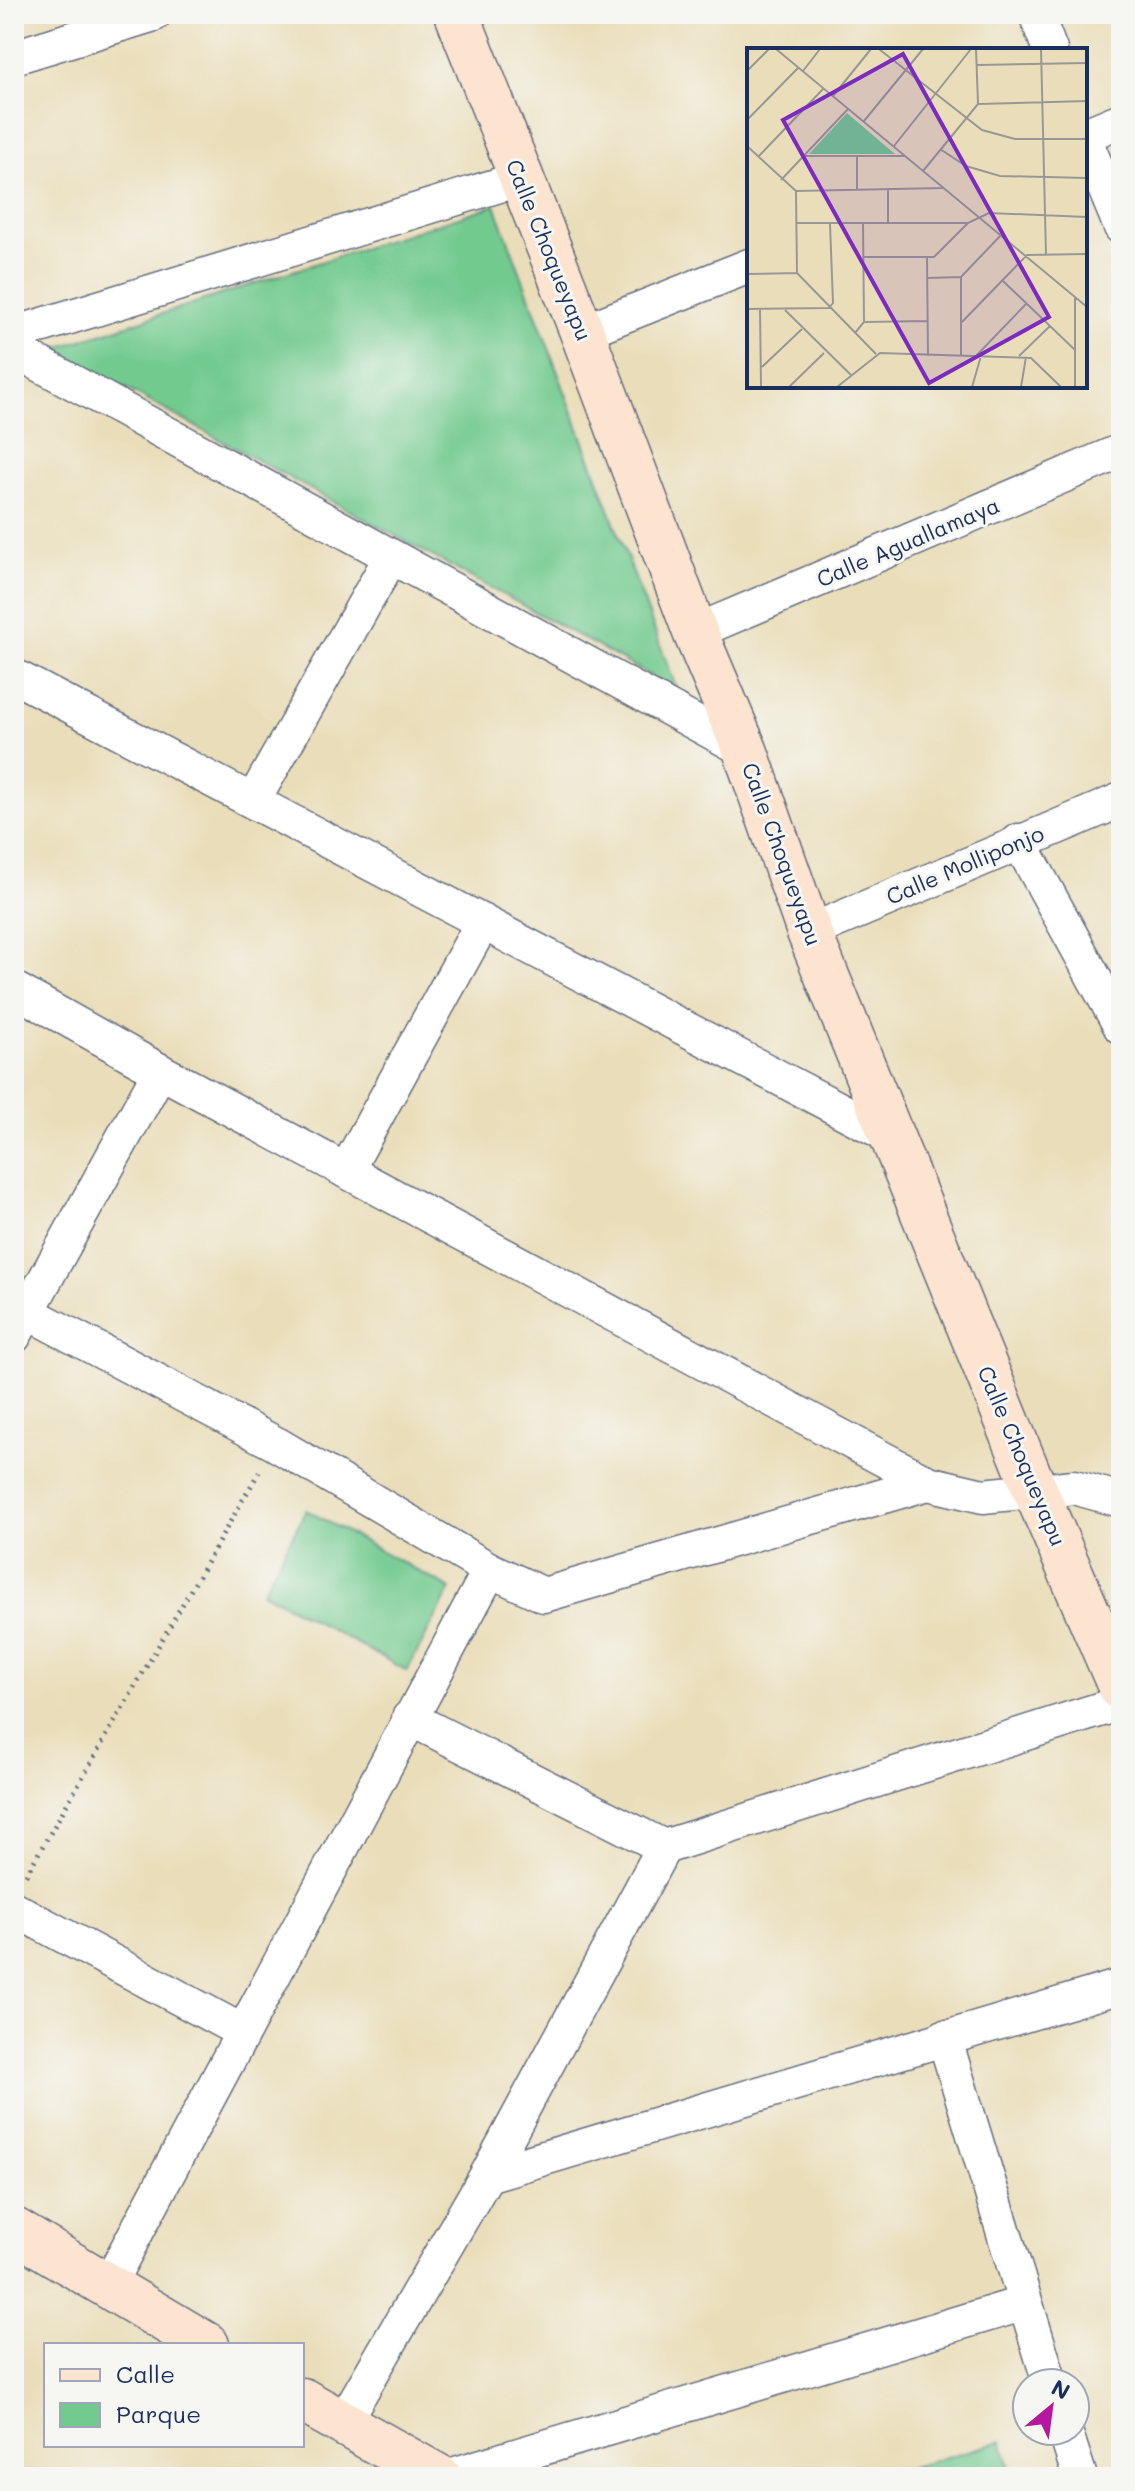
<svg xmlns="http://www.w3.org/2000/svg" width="1135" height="2491" font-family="Mali,sans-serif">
	<rect width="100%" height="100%" fill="#f6f6f2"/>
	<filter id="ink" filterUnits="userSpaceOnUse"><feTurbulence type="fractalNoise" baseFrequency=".0125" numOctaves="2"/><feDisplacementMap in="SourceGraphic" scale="16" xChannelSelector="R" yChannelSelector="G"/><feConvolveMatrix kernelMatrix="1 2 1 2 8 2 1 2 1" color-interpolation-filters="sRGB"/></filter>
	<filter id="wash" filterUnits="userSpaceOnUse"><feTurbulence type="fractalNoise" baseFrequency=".006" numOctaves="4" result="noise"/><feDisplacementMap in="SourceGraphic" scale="32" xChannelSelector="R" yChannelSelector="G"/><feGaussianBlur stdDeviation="1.8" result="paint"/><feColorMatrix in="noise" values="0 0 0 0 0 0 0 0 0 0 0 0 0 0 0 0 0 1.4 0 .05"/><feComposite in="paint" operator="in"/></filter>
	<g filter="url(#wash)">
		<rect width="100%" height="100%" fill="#eadeba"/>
		<g fill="#72ca8f" stroke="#467c76" stroke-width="2">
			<polygon points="495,205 677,690 54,349"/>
			<polygon points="306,1510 451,1589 407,1671 262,1592"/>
			<polygon points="1002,2441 1013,2477 877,2477"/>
		</g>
	</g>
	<g filter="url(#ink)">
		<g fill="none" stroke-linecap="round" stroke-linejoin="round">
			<defs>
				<g id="street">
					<polyline points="1036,14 1050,50"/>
					<polyline points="14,57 154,14"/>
					<polyline points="1085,135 1121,120"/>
					<polyline points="1085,140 1121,227"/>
					<polyline points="582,332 749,266"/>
					<polyline points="14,334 519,179"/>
					<polyline points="14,350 745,750"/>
					<polyline points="695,632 1121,451"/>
					<polyline points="14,676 890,1136"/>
					<polyline points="253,801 391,557"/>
					<polyline points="1019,841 1121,1027"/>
					<polyline points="809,932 1121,800"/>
					<polyline points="14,989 160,1071 928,1483 983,1496 1074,1487 1121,1500"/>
					<polyline points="346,1171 483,922"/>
					<polyline points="27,1312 276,1444 490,1570 544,1595 928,1483"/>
					<polyline points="14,1336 160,1071"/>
					<polyline points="409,1718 664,1847"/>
					<polyline points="14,1909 241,2031"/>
					<polyline points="944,2037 1050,2383"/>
					<polyline points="487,2175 1121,1986"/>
					<polyline points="107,2287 490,1570"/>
					<polyline points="342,2424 487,2175 664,1847 1121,1703"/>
					<polyline points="1065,2431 1080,2477"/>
					<polyline points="446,2477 1025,2303"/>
				</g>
				<g id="secondary">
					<polyline points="457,14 582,332 695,632 745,750 809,932 1036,1492 1121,1689"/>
					<polyline points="14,2230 207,2345"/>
					<polyline points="302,2400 439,2477"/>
				</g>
			</defs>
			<use href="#street" stroke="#636c7e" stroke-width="37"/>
			<use href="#secondary" stroke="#636c7e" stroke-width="47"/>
			<polyline stroke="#636c7e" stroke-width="5" stroke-dasharray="2 6" stroke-linecap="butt" points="26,1875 259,1472"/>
			<use href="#street" stroke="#fff" stroke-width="34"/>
			<use href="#secondary" stroke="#fde4d1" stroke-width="44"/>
		</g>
	</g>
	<g text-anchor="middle" stroke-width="6" stroke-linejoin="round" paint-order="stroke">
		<g font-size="22" fill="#1b2f5e" stroke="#f6f6f2">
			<text transform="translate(549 250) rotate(68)" y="8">Calle Choqueyapu</text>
			<text transform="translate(908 542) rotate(-23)" y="8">Calle Aguallamaya</text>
			<text transform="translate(782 854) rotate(70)" y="8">Calle Choqueyapu</text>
			<text transform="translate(965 865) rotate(-23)" y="8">Calle Molliponjo</text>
			<text transform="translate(1022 1456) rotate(67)" y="8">Calle Choqueyapu</text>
		</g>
	</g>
	<g transform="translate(747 48)">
		<rect width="340" height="340" fill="#eadeba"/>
		<path d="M100,65L148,106H62Z" fill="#72ca8f"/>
		<path fill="none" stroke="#979895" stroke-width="2" d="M29,1L340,259M132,1L235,82L268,91H340M229,1L231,56M294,1L299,207M230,17L340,15M0,23L22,1M56,23L73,1M86,48L124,1M231,56L340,53M0,72L51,20M117,73L176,1M0,98L49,143L196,140M147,98L224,1M193,101L219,118L253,128L340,130M55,108H158M11,109L77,40M176,123L231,56M34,132L101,61M141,141V176M110,142V108M49,175H221L242,165L340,169M116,209H187L221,175M180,209L181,308M50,225L129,306M0,226L50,225L49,143M180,230L214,229M255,232L328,302M328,249V339M0,261L82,260L86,255L83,176M13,261L14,339M38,262L104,327M117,274L180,273M215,274L280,207L340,206M108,285L117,274L116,176M214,308V229L255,186M229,308L279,256M272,308L303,278M15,319L55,281M42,339L77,305M90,339L133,305L284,310L314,339M225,339L234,308M274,339L279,309"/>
		<path fill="#7b2cbf" fill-opacity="0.15" stroke="#7b2cbf" stroke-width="4" d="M156,6L302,269L182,335L36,72Z"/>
		<rect width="340" height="340" fill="none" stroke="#1b2f5e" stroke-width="4"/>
	</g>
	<rect width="1135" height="2491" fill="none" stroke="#f6f6f2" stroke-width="48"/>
	<rect x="44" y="2343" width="260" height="104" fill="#f6f6f2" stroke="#9ea6b7" stroke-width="2"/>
	<rect x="60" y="2369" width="40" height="12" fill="#fde4d1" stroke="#9ea6b7" stroke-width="2"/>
	<text x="116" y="2383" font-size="24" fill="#1b2f5e">Calle</text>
	<rect x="60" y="2403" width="40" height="24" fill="#72ca8f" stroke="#9ea6b7" stroke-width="2"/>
	<text x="116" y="2423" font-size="24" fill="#1b2f5e">Parque</text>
	<g transform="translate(1051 2407) rotate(29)"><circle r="38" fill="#f6f6f2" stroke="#9ea6b7" stroke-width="2"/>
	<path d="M0-6L14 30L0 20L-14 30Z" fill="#b5179e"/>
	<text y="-12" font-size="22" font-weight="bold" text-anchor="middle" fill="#1b2f5e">N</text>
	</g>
</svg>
